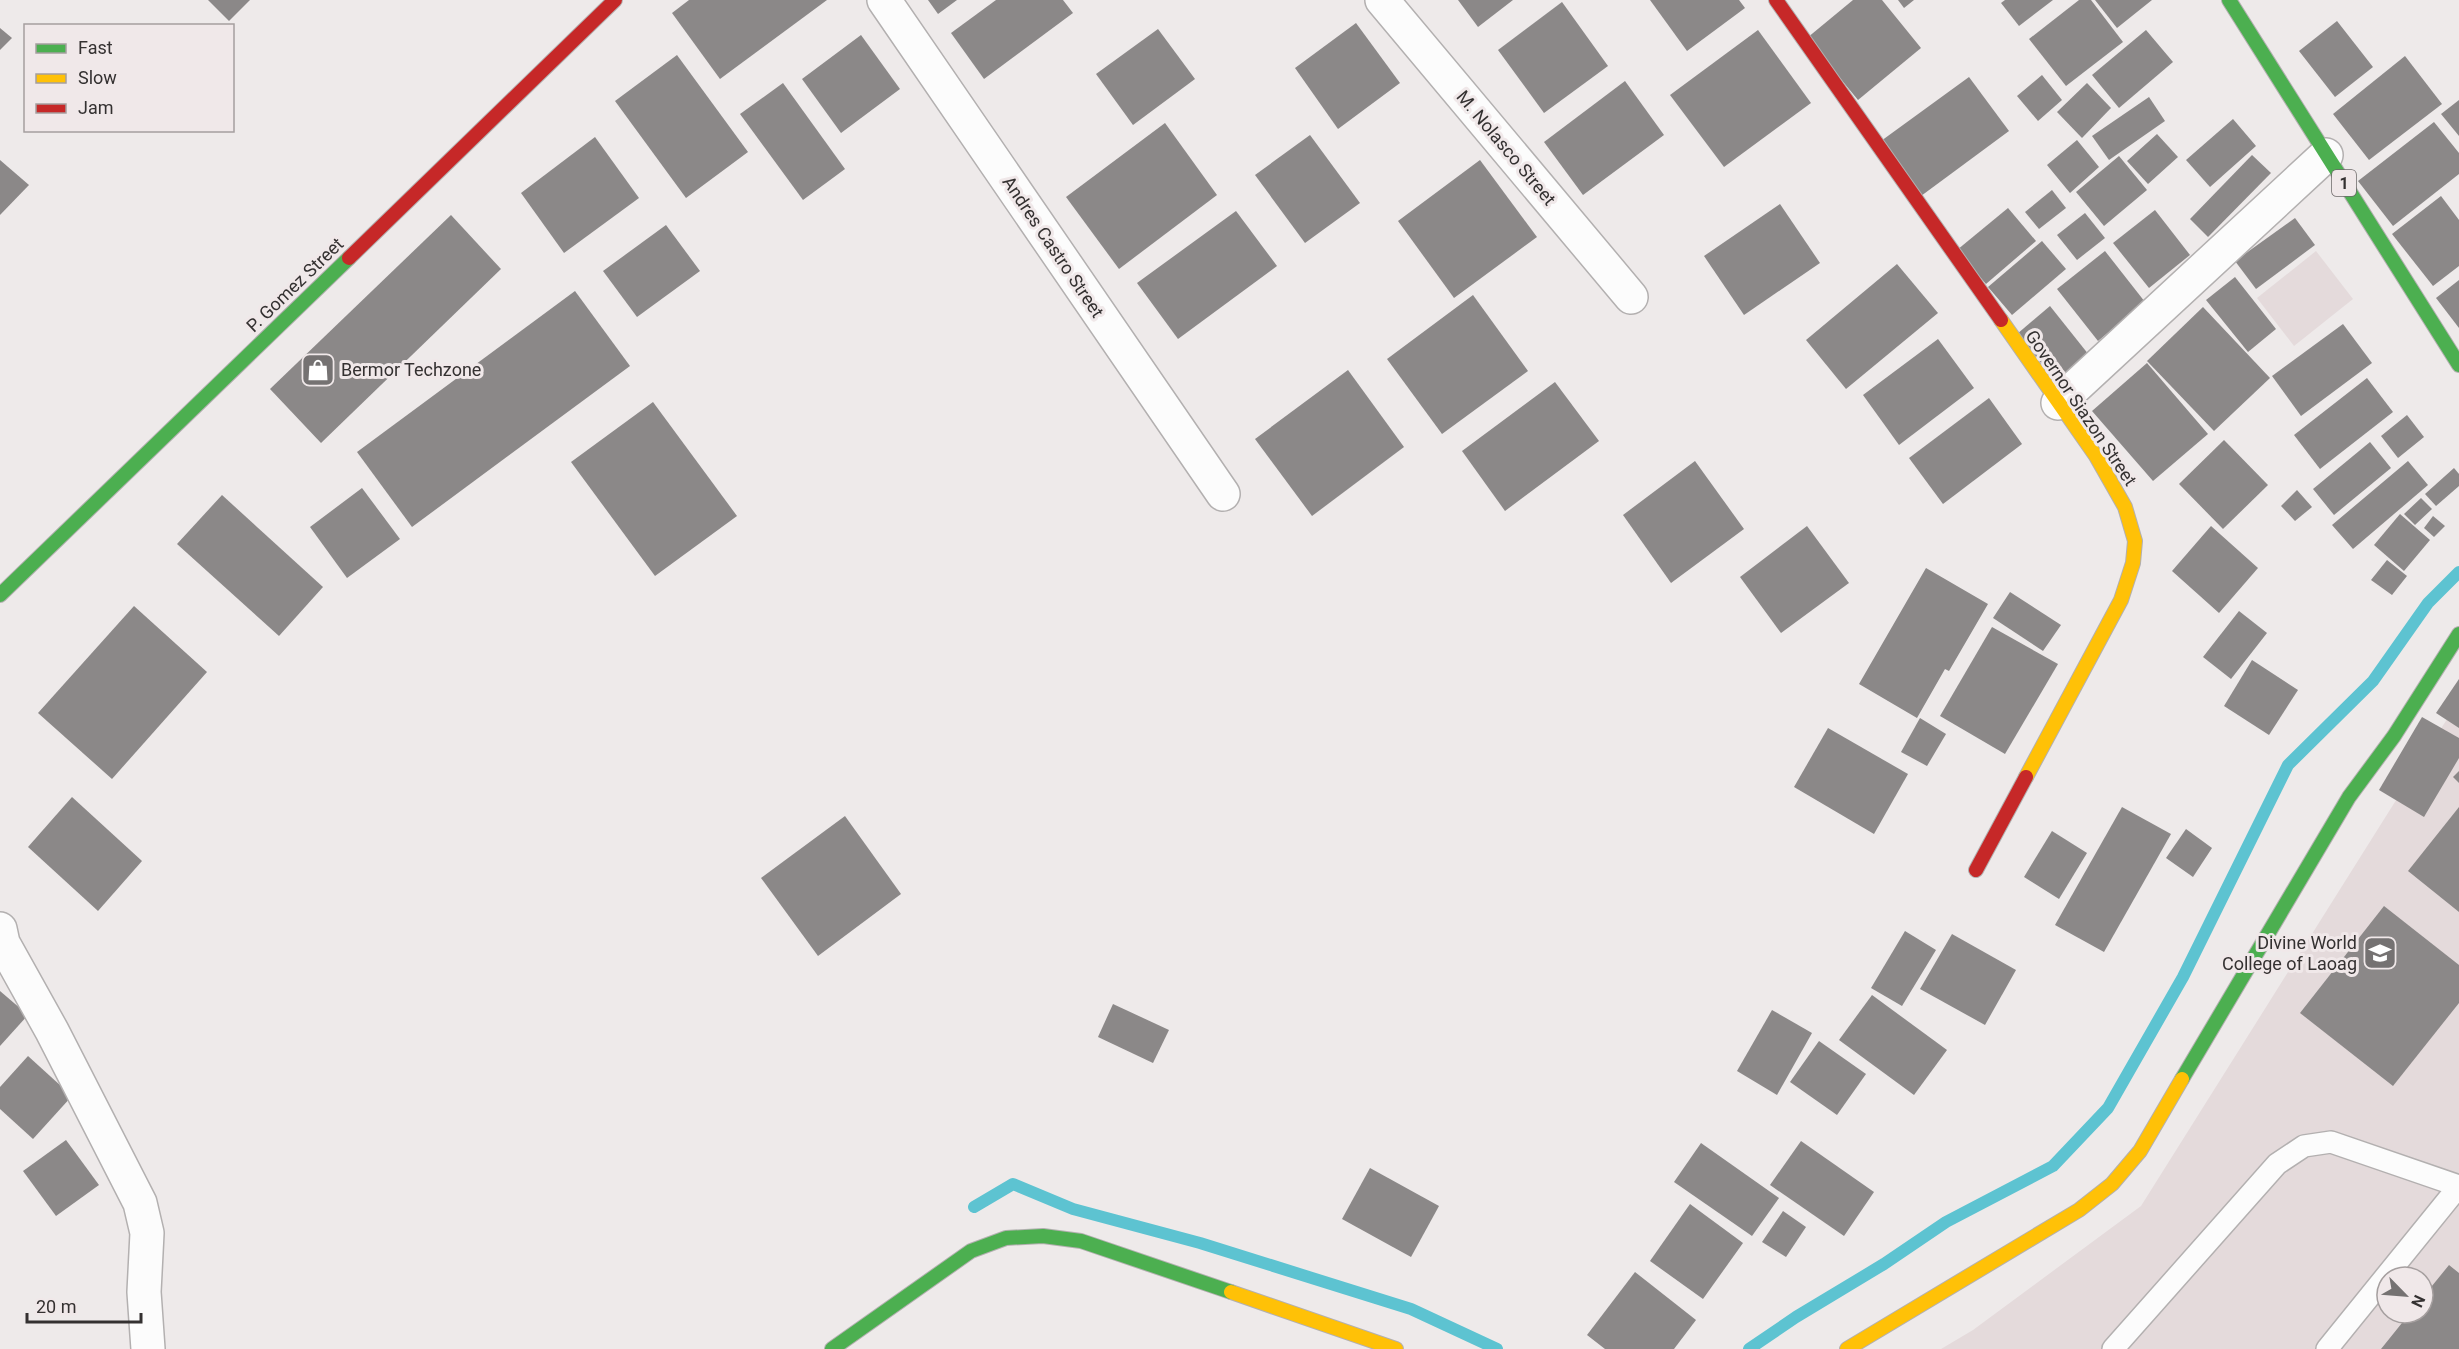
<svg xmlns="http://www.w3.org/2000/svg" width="2459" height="1349" font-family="Roboto,sans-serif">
	<rect width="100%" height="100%" fill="#eeeaea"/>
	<g fill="#e4dadb" fill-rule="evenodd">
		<polygon points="2316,251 2353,299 2294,346 2257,298"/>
		<path d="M2459,700V1349H1941L1973,1330L2141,1206ZM2387,1277H2423V1313H2387Z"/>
	</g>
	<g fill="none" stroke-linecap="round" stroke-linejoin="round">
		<g stroke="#5dc3d1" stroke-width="12">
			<polyline points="974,1207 1013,1184 1073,1209 1200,1243 1411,1309 1497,1349"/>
			<polyline points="1749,1349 1796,1317 1884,1264 1946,1222 2053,1166 2108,1108 2183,977 2288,765 2373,681 2428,603 2459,572"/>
		</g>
	</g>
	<g fill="#8b8888">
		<polygon points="208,0 250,0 229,21"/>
		<polygon points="689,0 827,0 720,79 672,13"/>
		<polygon points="928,0 957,0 938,14"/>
		<polygon points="996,0 1063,0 1073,13 984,79 951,33"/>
		<polygon points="1458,0 1513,0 1478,27"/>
		<polygon points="1650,0 1739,0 1745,8 1687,51"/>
		<polygon points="1853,0 1882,0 1921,48 1858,100 1807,38"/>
		<polygon points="1898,0 1914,0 1904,8"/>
		<polygon points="2005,0 2053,0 2019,26 2001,3"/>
		<polygon points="2079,0 2091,0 2123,42 2066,86 2029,39"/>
		<polygon points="2095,0 2152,0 2117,28"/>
		<polygon points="1562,2 1608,66 1544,113 1498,50"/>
		<polygon points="2337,21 2373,67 2335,97 2299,51"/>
		<polygon points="1356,23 1400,83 1338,129 1295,68"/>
		<polygon points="0,28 12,38 0,50"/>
		<polygon points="1158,29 1195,79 1133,125 1096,74"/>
		<polygon points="1758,30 1811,103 1724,167 1670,95"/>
		<polygon points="2146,30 2173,62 2119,108 2092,75"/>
		<polygon points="861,35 900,89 841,133 802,79"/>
		<polygon points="677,55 748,152 686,198 615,101"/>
		<polygon points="2405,56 2442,104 2369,160 2333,114"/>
		<polygon points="2042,75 2062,100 2038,121 2017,96"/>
		<polygon points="1969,77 2009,131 1921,196 1881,141"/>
		<polygon points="1625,81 1664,135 1583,195 1544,142"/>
		<polygon points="783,83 845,169 803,200 740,114"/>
		<polygon points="2087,83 2111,108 2082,138 2057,112"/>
		<polygon points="2149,97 2165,121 2109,160 2092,136"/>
		<polygon points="2459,100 2459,136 2441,114"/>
		<polygon points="2233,119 2256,146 2210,187 2186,160"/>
		<polygon points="2434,122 2459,153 2459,174 2393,226 2358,181"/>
		<polygon points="1165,123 1217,195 1119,269 1066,197"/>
		<polygon points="2157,134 2178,157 2148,184 2127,161"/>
		<polygon points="1310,135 1360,203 1305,243 1255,175"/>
		<polygon points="595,137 639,198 564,253 521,193"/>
		<polygon points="2077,140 2099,167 2070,193 2047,165"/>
		<polygon points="2252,155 2271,173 2208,237 2190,219"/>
		<polygon points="2119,156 2147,190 2104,226 2076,192"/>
		<polygon points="0,160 29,185 0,215"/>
		<polygon points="1480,160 1537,237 1454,298 1398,221"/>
		<polygon points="2052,190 2066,208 2039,229 2025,212"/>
		<polygon points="2441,196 2459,220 2459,266 2433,286 2392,234"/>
		<polygon points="1780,204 1820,263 1744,315 1704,256"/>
		<polygon points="2008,208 2036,241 1986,284 1957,250"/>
		<polygon points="2155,210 2190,255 2149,288 2113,243"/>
		<polygon points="1236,211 1277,266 1178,339 1137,283"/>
		<polygon points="2085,213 2105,238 2077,260 2057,235"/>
		<polygon points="451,215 501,269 321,443 270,389"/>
		<polygon points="2295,218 2315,245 2256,289 2235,261"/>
		<polygon points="666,225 700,271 637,317 603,271"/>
		<polygon points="2042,241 2066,269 2012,315 1988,287"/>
		<polygon points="2105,251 2145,302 2098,341 2057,289"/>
		<polygon points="1897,264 1938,313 1846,389 1806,340"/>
		<polygon points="2235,277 2276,329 2248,352 2206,300"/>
		<polygon points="2459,280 2459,328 2436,298"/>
		<polygon points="575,291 630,366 412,527 357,452"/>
		<polygon points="1473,295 1528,371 1442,434 1387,359"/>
		<polygon points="2050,306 2093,360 2061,387 2017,334"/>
		<polygon points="2203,307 2270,378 2214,431 2147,361"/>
		<polygon points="2343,324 2372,363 2301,416 2272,376"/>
		<polygon points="1938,339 1974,388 1899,445 1863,395"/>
		<polygon points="2147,363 2208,434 2153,481 2092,411"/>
		<polygon points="1348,370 1404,447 1312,516 1255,439"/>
		<polygon points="2367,378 2393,412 2320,469 2294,435"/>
		<polygon points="1555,382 1599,441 1505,511 1462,451"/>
		<polygon points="1989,398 2022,444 1943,504 1909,458"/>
		<polygon points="653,402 737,516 655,576 571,462"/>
		<polygon points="2407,415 2424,437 2398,458 2381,436"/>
		<polygon points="2224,440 2268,485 2223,529 2179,484"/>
		<polygon points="2370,442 2391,468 2334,515 2313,489"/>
		<polygon points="1695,461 1744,529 1671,583 1623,515"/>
		<polygon points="2408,461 2428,485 2353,549 2332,525"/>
		<polygon points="2454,468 2459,474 2459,486 2436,506 2425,494"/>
		<polygon points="362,488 400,539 347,578 310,527"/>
		<polygon points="2297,490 2312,507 2295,521 2281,506"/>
		<polygon points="222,495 323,587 279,636 177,544"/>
		<polygon points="2421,498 2432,509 2415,525 2404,514"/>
		<polygon points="2400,514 2430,540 2404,571 2374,545"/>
		<polygon points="2433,516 2445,526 2434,537 2424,528"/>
		<polygon points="1807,526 1849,583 1781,633 1740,577"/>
		<polygon points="2211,526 2258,568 2219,613 2172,571"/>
		<polygon points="2387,560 2407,576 2392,595 2371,580"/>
		<polygon points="1926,568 1988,604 1949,671 1945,669 1917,718 1859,684"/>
		<polygon points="2010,592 2061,625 2043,651 1993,618"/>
		<polygon points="134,606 207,672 112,779 38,713"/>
		<polygon points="2239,611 2267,633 2231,679 2203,657"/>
		<polygon points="1992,627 2058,664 2005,754 1940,716"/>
		<polygon points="2252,660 2298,690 2269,735 2224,706"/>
		<polygon points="2459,679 2459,728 2436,713"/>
		<polygon points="2422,717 2459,738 2459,758 2424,817 2379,790"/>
		<polygon points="1920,718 1946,734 1927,766 1901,752"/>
		<polygon points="1828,728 1908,774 1874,834 1794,787"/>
		<polygon points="2459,771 2459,783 2453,777"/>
		<polygon points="72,797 142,861 98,911 28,847"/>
		<polygon points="2122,807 2171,834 2104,952 2055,925"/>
		<polygon points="2459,807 2459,912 2408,871"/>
		<polygon points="845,816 901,894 818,956 761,878"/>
		<polygon points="2186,829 2212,848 2193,877 2166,858"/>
		<polygon points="2052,831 2087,853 2059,899 2024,877"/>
		<polygon points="2384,906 2459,965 2459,1003 2393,1086 2300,1013"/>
		<polygon points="1905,931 1936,950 1902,1006 1871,988"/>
		<polygon points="1952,934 2016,970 1985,1025 1920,989"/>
		<polygon points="0,991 28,1015 0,1046"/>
		<polygon points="1872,995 1947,1050 1914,1095 1839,1040"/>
		<polygon points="1113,1004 1169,1030 1153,1063 1098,1037"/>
		<polygon points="1772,1010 1812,1033 1777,1095 1737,1071"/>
		<polygon points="1819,1041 1866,1074 1837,1115 1790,1082"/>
		<polygon points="28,1056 72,1096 33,1139 0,1109 0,1087"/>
		<polygon points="66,1140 99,1185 56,1216 23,1171"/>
		<polygon points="1801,1141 1874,1192 1844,1236 1770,1185"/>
		<polygon points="1701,1143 1779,1198 1752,1236 1674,1182"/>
		<polygon points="1370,1168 1439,1206 1411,1257 1342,1219"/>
		<polygon points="1690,1204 1743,1243 1703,1299 1650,1261"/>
		<polygon points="1783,1211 1806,1227 1786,1257 1762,1242"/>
		<polygon points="2449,1265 2459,1273 2459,1349 2381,1349 2410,1313 2423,1313 2423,1297"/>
		<polygon points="1635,1272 1696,1320 1674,1349 1605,1349 1587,1335"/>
	</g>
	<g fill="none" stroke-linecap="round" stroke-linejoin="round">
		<defs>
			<polyline id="lane" points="2113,1349 2277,1164 2304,1146 2331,1142 2459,1186 2327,1349"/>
			<g id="street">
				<polyline points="884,0 1223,494"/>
				<polyline points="1382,0 1631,297"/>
				<polyline points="2058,403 2326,155"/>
				<polyline points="0,929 3,943 52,1031 140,1203 147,1233 144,1292 148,1349"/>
			</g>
			<g id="fast">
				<polyline points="2229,0 2459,365"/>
				<polyline points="0,595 349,258"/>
				<polyline points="2182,1079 2349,797 2394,736 2459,634"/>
				<polyline points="832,1349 971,1251 1006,1238 1043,1236 1081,1241 1231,1292"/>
			</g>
			<g id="slow">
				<polyline points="2001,320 2096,456 2125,507 2135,541 2133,563 2121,600 2026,777"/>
				<polyline points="1231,1292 1396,1349"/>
				<polyline points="1847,1349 2079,1210 2112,1184 2140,1151 2182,1079"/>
			</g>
			<g id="jam">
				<polyline points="1776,0 2001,320"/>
				<polyline points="349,258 615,0"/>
				<polyline points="1976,870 2026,777"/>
			</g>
		</defs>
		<use href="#lane" stroke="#b3b0b0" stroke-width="24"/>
		<use href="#street" stroke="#b3b0b0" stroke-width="36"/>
		<use href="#fast" stroke="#b3b0b0" stroke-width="16"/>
		<use href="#slow" stroke="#b3b0b0" stroke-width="16"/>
		<use href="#jam" stroke="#b3b0b0" stroke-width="16"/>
		<use href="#lane" stroke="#fcfcfc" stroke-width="21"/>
		<use href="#street" stroke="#fcfcfc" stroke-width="33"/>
		<use href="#fast" stroke="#4caf50" stroke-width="14"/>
		<use href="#slow" stroke="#ffc107" stroke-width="14"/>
		<use href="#jam" stroke="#c62828" stroke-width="14"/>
	</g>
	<defs>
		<symbol id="shop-square" viewBox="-11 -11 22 22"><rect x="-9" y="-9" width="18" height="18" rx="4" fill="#757272" stroke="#f0e8e9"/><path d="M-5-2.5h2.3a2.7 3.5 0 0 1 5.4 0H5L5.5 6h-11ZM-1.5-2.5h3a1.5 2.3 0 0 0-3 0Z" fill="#fff"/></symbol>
		<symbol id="university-square" viewBox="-11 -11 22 22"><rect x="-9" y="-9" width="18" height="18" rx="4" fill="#757272" stroke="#f0e8e9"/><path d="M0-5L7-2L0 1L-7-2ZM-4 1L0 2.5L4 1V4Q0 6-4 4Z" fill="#fff"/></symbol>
	</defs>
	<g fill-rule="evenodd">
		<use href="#shop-square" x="299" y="351" width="38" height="38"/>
		<use href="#university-square" x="2361" y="934" width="38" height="38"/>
	</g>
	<g text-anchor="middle" stroke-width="6" stroke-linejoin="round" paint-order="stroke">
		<rect fill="#f0e8e9" stroke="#6c6868" stroke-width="1.5" x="2332" y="170" width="24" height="26" rx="4.5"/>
		<g font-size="16" font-weight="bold" fill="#343131">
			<text x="2344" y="189">1</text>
		</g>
		<g font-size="18" fill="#343131" stroke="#f0e8e9">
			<text transform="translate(1506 148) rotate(50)" y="6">M. Nolasco Street</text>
			<text transform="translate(1053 247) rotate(56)" y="6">Andres Castro Street</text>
			<text transform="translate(295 285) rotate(-44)" y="6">P. Gomez Street</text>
			<text transform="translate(2081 408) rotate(56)" y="6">Governor Siazon Street</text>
		</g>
		<g font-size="18" fill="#343131" stroke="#f0e8e9" text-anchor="start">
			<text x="341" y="376">Bermor Techzone</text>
			<text x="2357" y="949" text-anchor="end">Divine World<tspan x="2357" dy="21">College of Laoag</tspan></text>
		</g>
	</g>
	<rect x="24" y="24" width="210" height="108" fill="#f0e8e9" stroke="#a59f9f" stroke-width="1.5"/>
	<rect x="36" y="44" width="30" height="9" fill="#4caf50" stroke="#a59f9f" stroke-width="1.5"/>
	<text x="78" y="54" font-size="18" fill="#343131">Fast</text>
	<rect x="36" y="74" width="30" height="9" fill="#ffc107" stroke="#a59f9f" stroke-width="1.5"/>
	<text x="78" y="84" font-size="18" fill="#343131">Slow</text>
	<rect x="36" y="104" width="30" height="9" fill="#c62828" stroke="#a59f9f" stroke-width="1.5"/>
	<text x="78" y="114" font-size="18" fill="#343131">Jam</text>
	<g transform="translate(2405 1295) rotate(115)"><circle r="28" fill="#f0e8e9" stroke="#a59f9f" stroke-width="1.5"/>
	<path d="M0-4.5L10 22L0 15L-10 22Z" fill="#757272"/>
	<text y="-9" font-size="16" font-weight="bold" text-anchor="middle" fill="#343131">N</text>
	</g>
	<path d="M27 1313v9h114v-9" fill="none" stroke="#343131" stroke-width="3"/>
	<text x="36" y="1313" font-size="18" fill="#343131" stroke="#f0e8e9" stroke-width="4.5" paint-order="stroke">20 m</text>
</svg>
